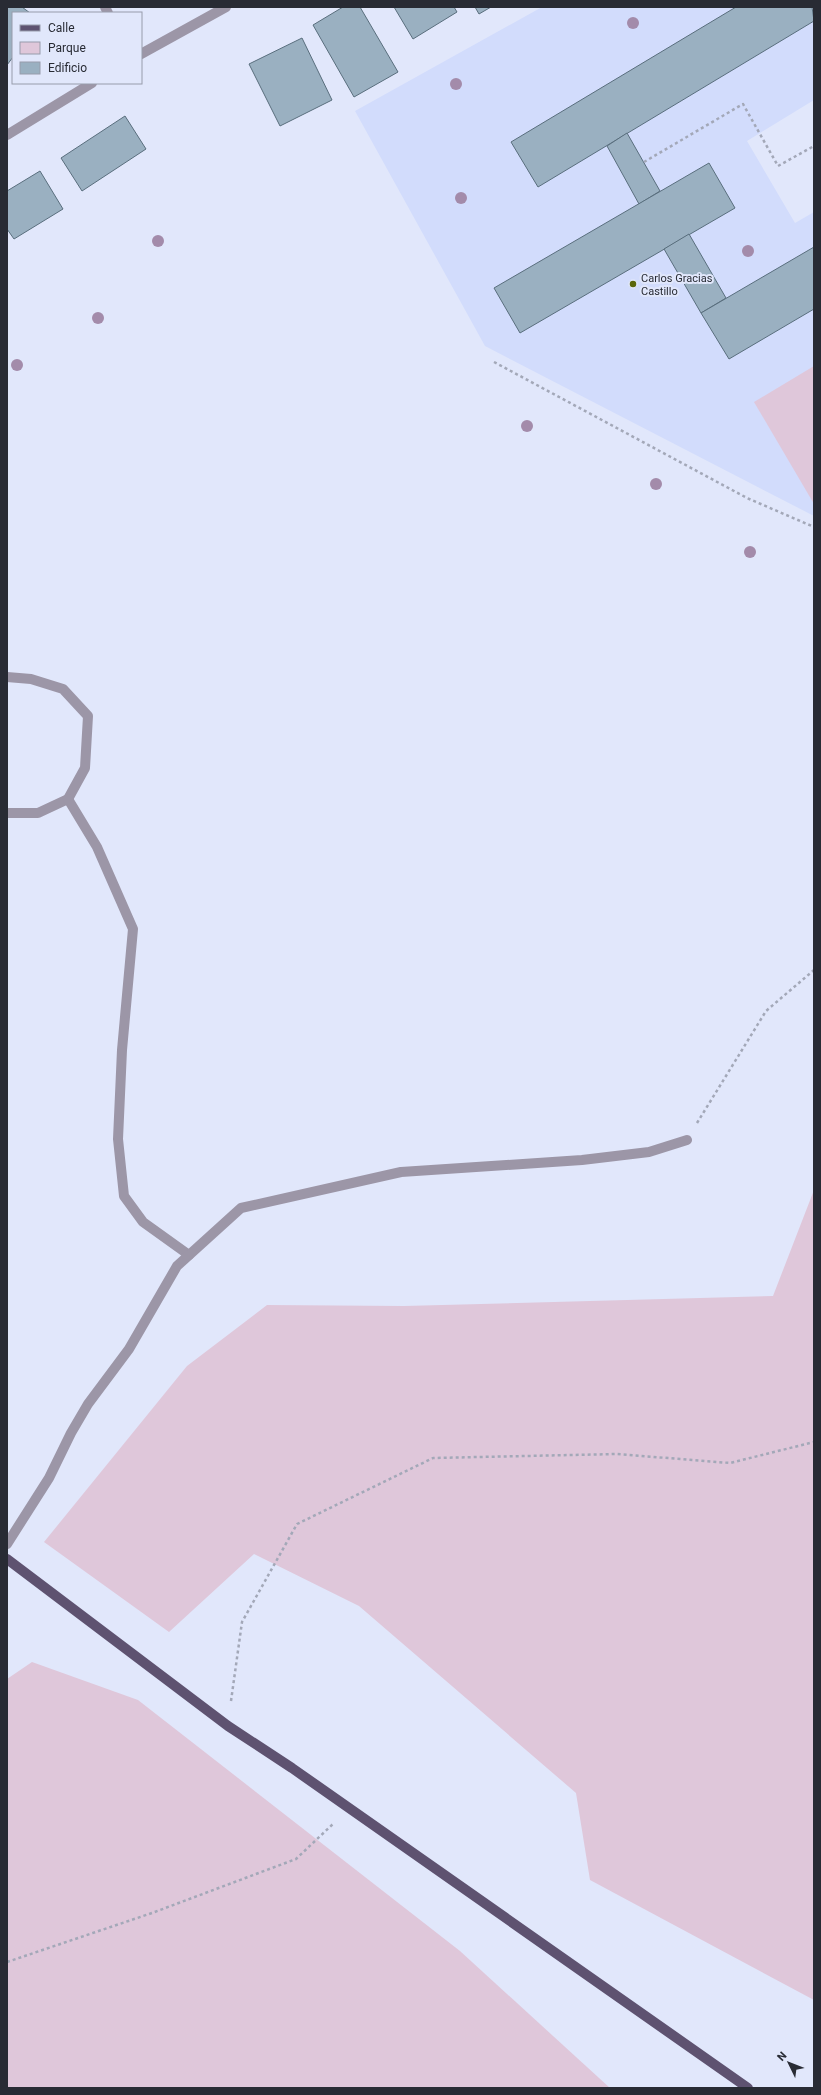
<svg xmlns="http://www.w3.org/2000/svg" width="821" height="2095" font-family="Roboto,sans-serif">
	<rect width="100%" height="100%" fill="#e1e7fb"/>
	<polygon fill="#d2dcfc" points="542,7 814,7 814,100 747,141 795,223 814,212 814,516 485,346 355,111"/>
	<g fill="#dfc7da">
		<polygon points="814,366 814,504 754,402"/>
		<polygon points="814,1190 814,2000 590,1880 576,1793 359,1606 254,1554 169,1632 44,1542 187,1366 267,1305 404,1306 773,1296"/>
		<polygon points="32,1662 138,1700 460,1951 610,2088 7,2088 7,1679"/>
	</g>
	<g fill="#9ab0c1" stroke="#596e7d">
		<polygon points="7,7 22,7 30,13 13,13 13,57 7,65"/>
		<polygon points="343,7 360,7 398,72 354,97 313,25"/>
		<polygon points="394,7 454,7 457,12 413,39"/>
		<polygon points="475,7 491,7 479,14"/>
		<polygon points="736,7 812,7 814,21 538,187 511,142"/>
		<polygon points="302,38 332,100 280,126 249,64"/>
		<polygon points="125,116 146,149 82,191 61,158"/>
		<polygon points="627,133 660,191 639,204 607,146"/>
		<polygon points="709,163 735,208 520,333 494,288"/>
		<polygon points="40,171 63,209 14,239 7,229 7,191"/>
		<polygon points="689,234 726,298 701,313 664,249"/>
		<polygon points="814,247 814,309 729,359 701,313"/>
	</g>
	<g fill="none" stroke-linecap="round" stroke-linejoin="round">
		<g stroke="#a3a8b8" stroke-width="2.5" stroke-dasharray="3 3" stroke-linecap="butt">
			<polyline points="644,162 743,104 778,166 814,146"/>
			<polyline points="494,362 747,498 814,527"/>
			<polyline points="697,1123 766,1011 814,970"/>
			<polyline points="231,1701 242,1622 297,1524 433,1458 617,1454 730,1463 814,1442"/>
			<polyline points="7,1962 152,1913 296,1859 334,1823"/>
		</g>
		<g stroke="#9c96a7" stroke-width="10">
			<polyline points="105,7 108,13"/>
			<polyline points="141,54 226,7"/>
			<polyline points="7,135 92,83"/>
			<polyline points="7,677 31,679 63,689 88,716 85,768 68,799 38,813 7,813"/>
			<polyline points="68,799 97,847 133,929 122,1050 118,1139 124,1196 143,1222 189,1255"/>
			<polyline points="7,1544 49,1478 71,1433 88,1404 129,1349 177,1266 241,1208 401,1172 582,1160 649,1152 687,1140"/>
		</g>
		<polyline stroke="#5e5270" stroke-width="10" points="7,1559 228,1726 292,1768 748,2088"/>
	</g>
	<g fill="#a38baa">
		<circle cx="633" cy="23" r="6"/>
		<circle cx="456" cy="84" r="6"/>
		<circle cx="461" cy="198" r="6"/>
		<circle cx="158" cy="241" r="6"/>
		<circle cx="748" cy="251" r="6"/>
		<circle cx="98" cy="318" r="6"/>
		<circle cx="17" cy="365" r="6"/>
		<circle cx="527" cy="426" r="6"/>
		<circle cx="656" cy="484" r="6"/>
		<circle cx="750" cy="552" r="6"/>
	</g>
	<circle fill="#5a660b" stroke="#e1e7fb" stroke-width="1.5" cx="633" cy="284" r="4"/>
	<g text-anchor="middle" stroke-width="4" stroke-linejoin="round" paint-order="stroke">
		<g font-size="11" fill="#282b34" stroke="#e1e7fb" text-anchor="start">
			<text x="641" y="282">Carlos Gracias<tspan x="641" dy="13">Castillo</tspan></text>
		</g>
	</g>
	<rect width="821" height="2095" fill="none" stroke="#282b34" stroke-width="16"/>
	<rect x="12" y="12" width="130" height="72" fill="#e1e7fb" stroke="#979cab"/>
	<rect x="20" y="25" width="20" height="6" fill="#5e5270" stroke="#979cab"/>
	<text x="48" y="32" font-size="12" fill="#282b34">Calle</text>
	<rect x="20" y="42" width="20" height="12" fill="#dfc7da" stroke="#979cab"/>
	<text x="48" y="52" font-size="12" fill="#282b34">Parque</text>
	<rect x="20" y="62" width="20" height="12" fill="#9ab0c1" stroke="#979cab"/>
	<text x="48" y="72" font-size="12" fill="#282b34">Edificio</text>
	<g transform="translate(789 2063) rotate(313)" stroke="#e1e7fb" stroke-width="3" paint-order="stroke">
	<path d="M0-3L7 15L0 10L-7 15Z" fill="#282b34"/>
	<text y="-6" font-size="11" font-weight="bold" text-anchor="middle" fill="#282b34">N</text>
	</g>
</svg>
